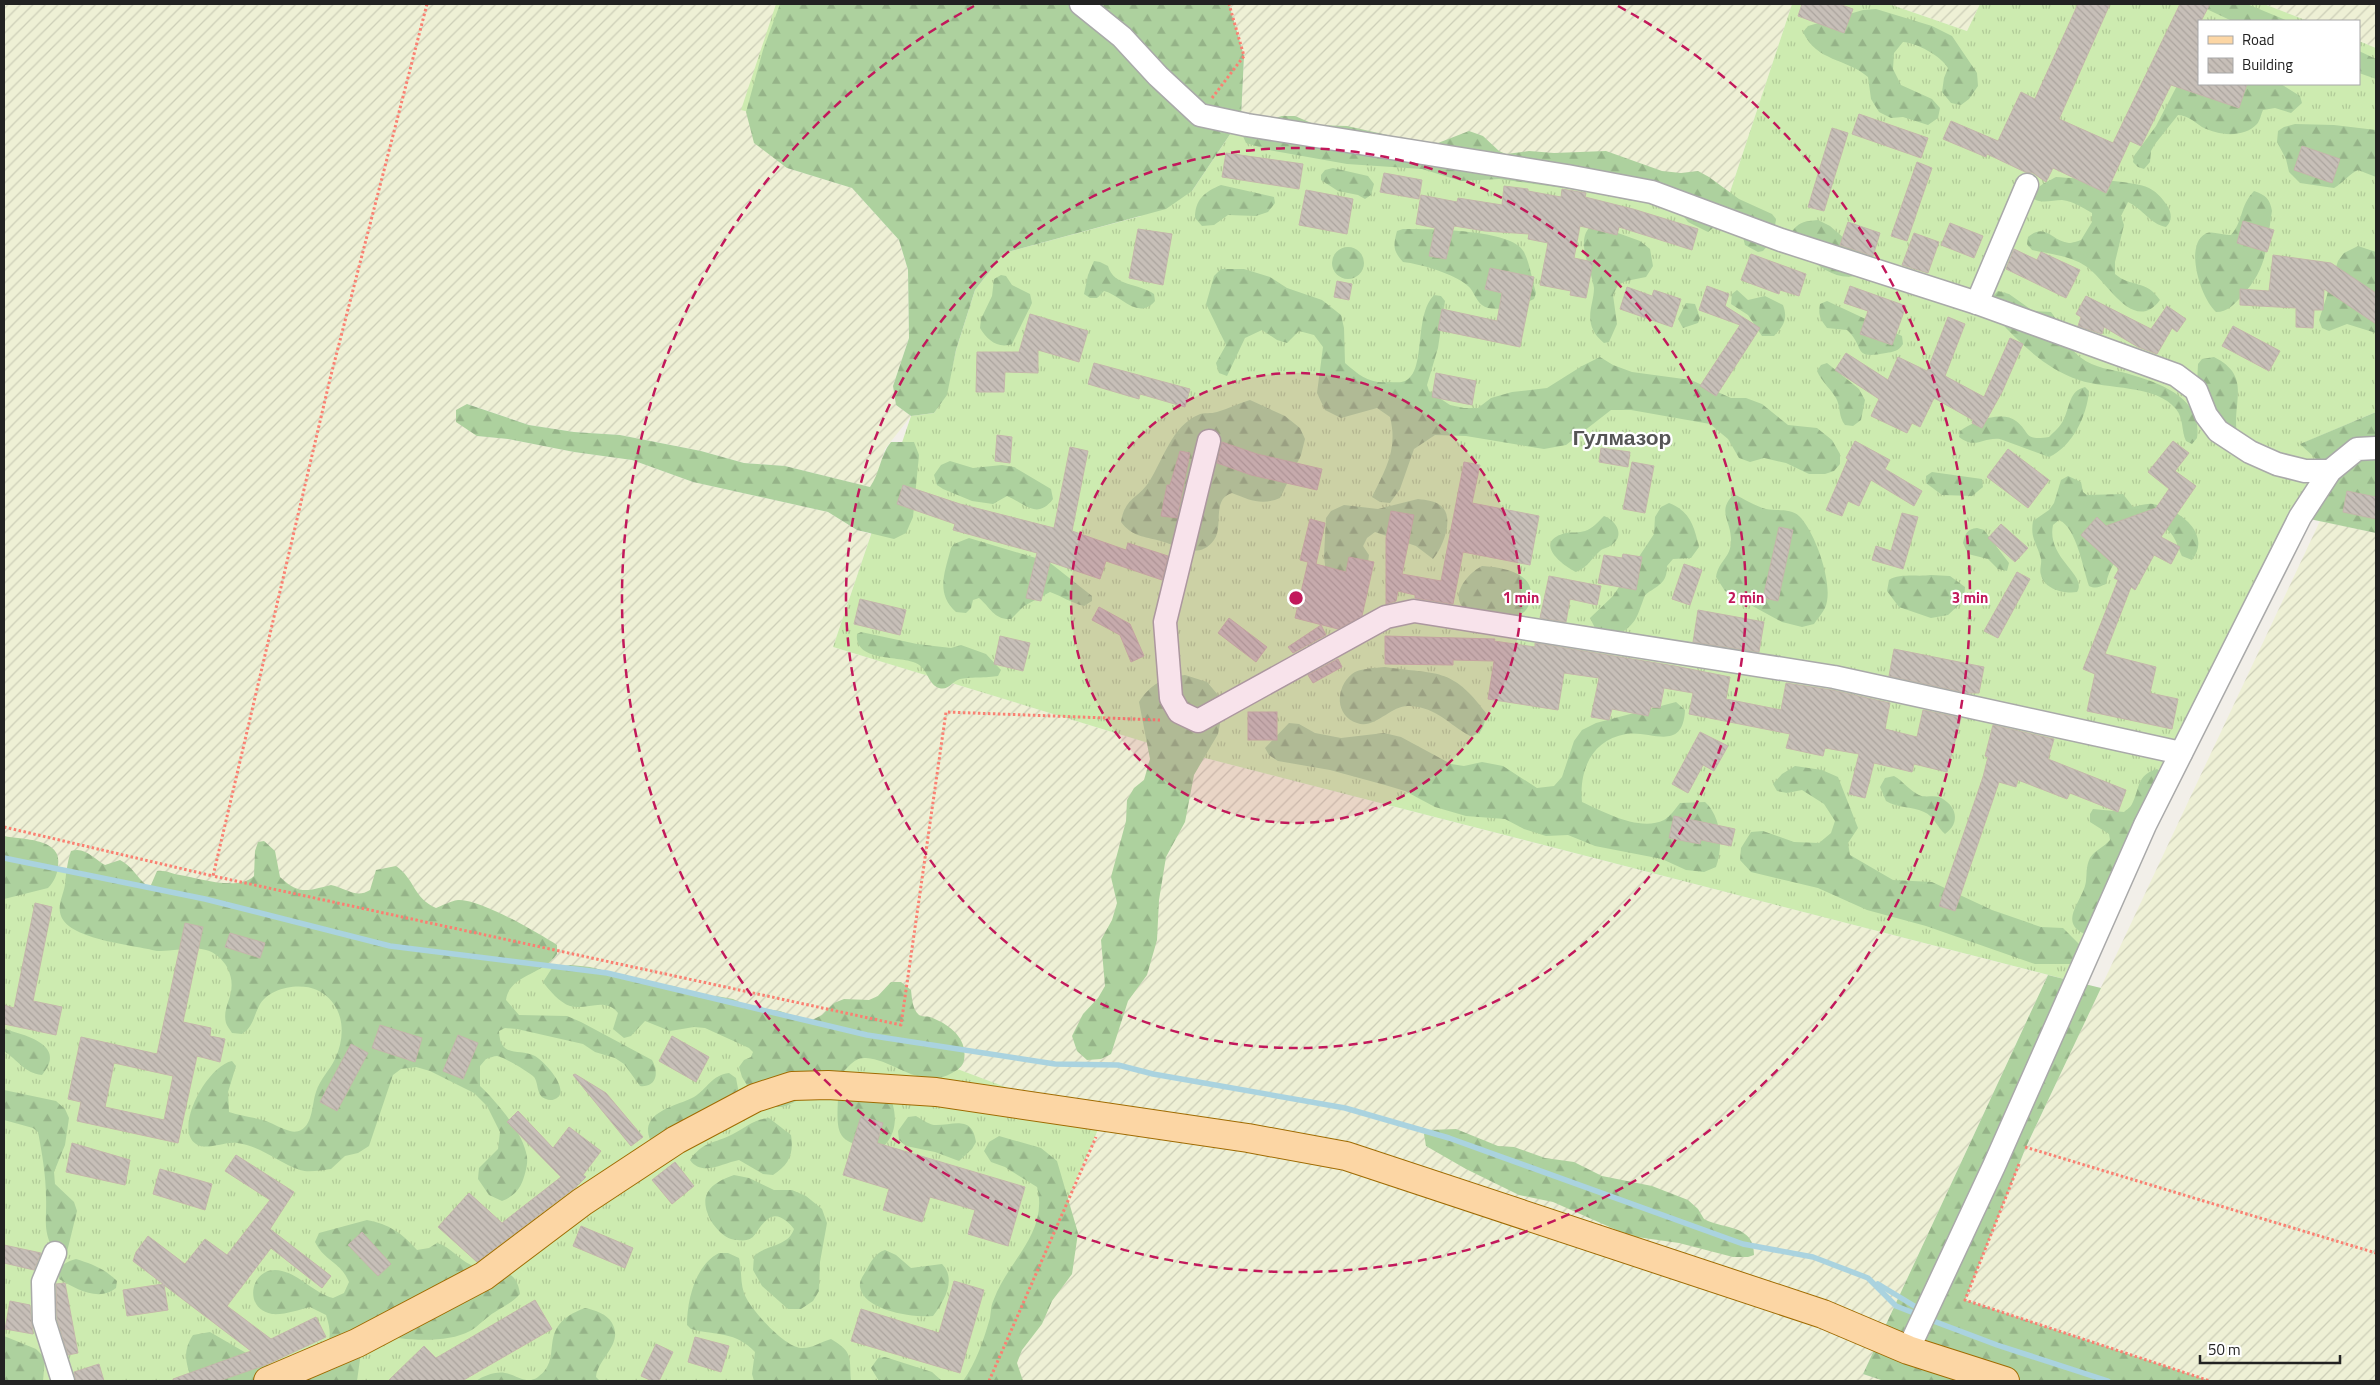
<svg xmlns="http://www.w3.org/2000/svg" width="2380" height="1385" font-family="'Titillium Web',sans-serif">
	<defs>
		<pattern id="farmland-furrows" width="10" height="10" patternUnits="userSpaceOnUse" patternTransform="scale(1.25)"><rect width="10" height="10" fill="#eef0d5"/><path d="M-1 1l2-2M0 10L10 0M9 11l2-2" fill="none" stroke="#ccceb7"/></pattern>
		<pattern id="grass-tufts" width="24" height="20" patternUnits="userSpaceOnUse" patternTransform="scale(1.25)"><rect width="24" height="20" fill="#cdebb0"/><path d="M3 7l-1-3M5 7V3M7 7l1-3M15 17l-1-3M17 17v-4M19 17l1-3" fill="none" stroke="#b0c997"/></pattern>
		<pattern id="forest-firs" width="22" height="20" patternUnits="userSpaceOnUse" patternTransform="scale(1.25)"><rect width="22" height="20" fill="#add19e"/><path d="M5 1l3.5 6h-7zM16 11l3.5 6h-7z" fill="#95b388"/></pattern>
		<pattern id="building-back-hatch" width="6" height="6" patternUnits="userSpaceOnUse" patternTransform="scale(1.25)"><rect width="6" height="6" fill="#c7bfb8"/><path d="M-1 5l2 2M0 0l6 6M5-1l2 2" fill="none" stroke="#aba49e"/></pattern>
	</defs>
	<rect width="100%" height="100%" fill="#f2efe9"/>
	<g fill="url(#farmland-furrows)">
		<polygon points="4,4 780,4 787,168 852,188 899,240 908,270 909,338 893,386 896,405 911,416 885,449 876,478 870,487 785,466 744,463 701,451 620,435 574,432 529,425 468,404 477,436 508,439 574,452 632,460 693,482 828,512 857,530 871,534 833,647 1158,746 2048,975 1863,1374 1884,1381 987,1381 1101,1123 867,1035 607,973 390,946 4,858"/>
		<polygon points="1229,4 1792,4 1728,198 1241,118 1244,56"/>
		<polygon points="1889,4 1980,4 1967,31"/>
		<polygon points="2264,4 2376,4 2376,48 2359,41 2359,21 2308,21"/>
		<polygon points="2320,521 2376,533 2376,1381 2210,1381 1965,1300 2026,1147"/>
	</g>
	<g fill="url(#grass-tufts)">
		<polygon points="776,4 1205,4 1192,191 1241,118 1728,198 1792,4 1889,4 1967,31 1980,4 2264,4 2308,21 2199,21 2199,84 2359,84 2359,41 2376,48 2376,412 2301,444 2330,471 2076,982 1158,746 833,647 911,416 934,413 946,395 956,350 975,290 1004,253 1141,216 741,110"/>
		<polygon points="4,857 205,899 390,946 607,973 867,1035 1101,1123 987,1381 4,1381"/>
	</g>
	<g fill="url(#forest-firs)">
		<polygon points="780,4 1229,4 1244,56 1241,118 1192,191 1166,209 1004,253 975,290 956,350 947,395 934,413 911,416 896,405 893,386 909,338 908,270 899,240 852,188 787,168 754,143 746,112 763,50"/>
		<polygon points="2196,4 2247,4 2288,21 2232,21"/>
		<path d="M1876,9L1932,26L1952,36L1977,73L1978,86L1969,99L1961,105L1951,103L1942,92L1944,78L1948,68C1941,56 1917,43 1903,42L1894,53L1893,69L1901,85L1932,99L1940,108L1938,118L1928,125L1903,117L1891,118L1879,112L1871,99L1868,77C1846,58 1817,62 1803,32L1808,26L1863,10Z"/>
		<polygon points="2359,51 2376,59 2376,79 2359,73"/>
		<path d="M2192,57L2199,84H2281L2300,96L2302,103L2291,113L2275,108L2263,110C2261,114 2260,121 2257,124C2243,139 2217,135 2202,127C2193,121 2189,116 2178,115L2155,144L2151,151L2150,162L2144,169L2138,167L2133,162L2134,156L2156,126Z"/>
		<path d="M1282,116H1295L1316,125L1347,126L1410,140L1438,143L1469,131L1483,136L1499,151L1506,154L1529,151L1554,153L1606,151L1662,171L1681,173L1698,171L1709,177L1739,199L1772,214L1776,219L1773,239L1763,251L1758,252L1745,245L1742,233L1718,224L1708,232L1688,222L1678,209L1658,199L1631,201L1598,193L1499,179L1461,181L1422,169L1347,164L1269,150L1246,143L1242,134C1254,129 1271,118 1282,116Z"/>
		<path d="M2295,124L2334,125L2376,130V177L2358,170C2350,173 2343,183 2334,188L2300,183L2289,172L2286,159L2277,142L2278,131L2284,127Z"/>
		<polygon points="1333,168 1368,176 1374,184 1371,195 1365,199 1358,195 1338,191 1321,180 1321,175 1325,170"/>
		<path d="M2056,177C2077,179 2133,180 2149,188C2157,192 2163,199 2168,207C2172,215 2172,221 2166,227C2150,224 2143,209 2128,202L2121,216L2124,225L2115,262V274C2131,288 2146,279 2160,300C2134,335 2107,281 2087,267C2072,256 2049,254 2032,250L2027,244L2028,237C2046,222 2051,241 2069,243C2072,243 2078,241 2081,240L2092,222V213C2083,208 2073,201 2062,200C2053,200 2042,204 2034,199C2034,186 2045,183 2056,177Z"/>
		<path d="M1221,185L1274,197L1275,203L1268,212L1256,216L1228,215L1214,225L1202,226L1195,218C1195,200 1204,192 1221,185Z"/>
		<path d="M2254,191C2266,195 2270,199 2272,211C2266,248 2268,268 2241,297C2233,305 2228,312 2216,312C2201,299 2184,246 2205,234C2212,230 2223,236 2231,235C2244,220 2239,207 2254,191Z"/>
		<path d="M1818,220L1830,226L1874,264C1846,296 1807,261 1790,235C1797,222 1805,221 1818,220Z"/>
		<path d="M1593,224L1640,241L1650,249L1653,266L1646,277L1626,281L1618,285L1613,295L1617,324L1609,342L1604,343C1598,338 1593,332 1591,324C1588,312 1594,300 1594,288C1592,269 1573,239 1593,224Z"/>
		<path d="M1403,229C1427,229 1513,229 1524,252C1530,264 1532,280 1536,293L1534,299C1522,305 1493,314 1482,305C1476,301 1474,291 1468,286C1455,274 1421,264 1403,262C1393,251 1393,246 1397,231Z"/>
		<polygon points="2358,246 2376,252 2376,333 2347,324 2329,331 2322,328 2319,320 2338,261 2344,253"/>
		<circle cx="1348" cy="263" r="16"/>
		<path d="M1094,261L1100,262L1108,266C1114,287 1139,283 1154,294L1155,301C1138,321 1121,295 1104,291L1097,298H1090L1084,294L1088,275Z"/>
		<path d="M1221,269H1244L1270,277L1287,288L1322,300L1341,315L1344,328L1345,363C1359,375 1369,384 1389,382C1394,382 1401,383 1405,381C1427,371 1413,317 1434,295L1441,296L1445,301L1438,348L1427,385L1429,391L1450,405L1464,408H1478L1491,398L1512,392L1547,388L1582,366L1600,357L1613,365L1632,372L1691,380L1731,398H1746L1762,404L1788,425L1817,428L1832,440L1840,454V464L1834,471L1825,474H1809L1786,463L1764,458L1750,462L1739,458L1728,439L1710,424L1631,410H1611L1566,445L1544,449L1466,436L1435,435L1414,449L1400,489L1390,503L1380,502L1372,497C1386,468 1398,449 1390,417L1377,408L1341,418L1325,410L1317,393L1323,347L1314,335L1299,331L1287,343L1277,340L1262,330L1245,338L1227,376L1219,373L1216,363L1226,345L1206,304L1214,276Z"/>
		<path d="M1001,275L1006,276L1012,285L1030,294L1032,303L1012,344C998,349 987,340 980,328L981,319L992,296L994,279Z"/>
		<path d="M1737,290L1748,300L1765,296L1783,305C1788,318 1784,326 1774,336H1762L1748,315L1731,304L1732,294Z"/>
		<path d="M1998,291L2009,294L2033,311L2051,312C2062,326 2065,345 2080,357C2095,369 2112,369 2129,374C2160,383 2203,398 2197,438L2192,444L2186,441C2181,430 2184,419 2176,409C2156,384 2107,390 2079,380C2055,372 2034,356 2016,338C2002,324 1995,318 1991,298Z"/>
		<path d="M1827,301L1902,336L1903,344C1899,351 1893,352 1886,353C1851,360 1866,347 1847,330L1827,328C1820,319 1818,315 1820,304Z"/>
		<polygon points="1686,303 1695,304 1700,318 1698,323 1683,328 1678,319"/>
		<path d="M2214,357C2254,377 2230,404 2238,437L2234,442L2197,385L2198,364L2202,359Z"/>
		<path d="M1827,363L1859,389L1865,400L1861,420L1853,426L1845,425C1838,416 1841,407 1836,398C1830,388 1822,382 1817,371L1821,365Z"/>
		<path d="M2085,387L2089,391C2087,416 2072,447 2049,457L2000,439C1982,437 1976,450 1959,437L1960,431C1972,422 2002,410 2016,421C2031,432 2022,441 2049,437C2054,432 2061,426 2064,419C2070,406 2069,391 2085,387Z"/>
		<path d="M1250,400L1285,416L1300,428L1305,439L1301,455L1280,498C1261,506 1250,500 1232,493C1211,499 1224,527 1214,540C1198,562 1176,544 1157,540C1141,536 1132,536 1121,522C1125,497 1138,499 1149,482C1163,460 1172,426 1198,415C1204,412 1211,414 1217,412C1228,409 1239,403 1250,400Z"/>
		<path d="M467,404L529,425L574,432L620,435L701,451L744,463L785,466L870,487C880,473 880,455 891,442H914L919,455L913,517L906,533L894,539L857,530L828,512L693,482L632,460L574,452L508,439L477,436L456,422V410Z"/>
		<polygon points="2376,412 2376,533 2300,517 2329,471 2300,444"/>
		<path d="M950,461L973,468L1002,465L1014,467L1051,489L1053,499C1037,520 1026,504 1007,496L993,504L972,501L943,489L937,485L934,475L941,465Z"/>
		<polygon points="1932,472 1982,479 1983,487 1972,496 1942,495 1926,483 1926,476"/>
		<path d="M2068,476L2081,482L2083,492L2087,495L2123,494L2133,507C2139,506 2146,503 2153,504C2177,508 2213,533 2192,560L2182,556C2176,542 2174,531 2159,525C2135,542 2112,554 2106,584C2099,587 2096,589 2089,586C2083,569 2077,528 2059,520L2053,525C2046,558 2088,575 2077,592C2065,594 2045,590 2041,575C2039,570 2042,564 2041,559C2037,543 2030,539 2033,521L2049,510L2054,503L2061,480Z"/>
		<path d="M1734,494C1744,499 1755,506 1766,509C1775,511 1791,508 1799,516C1815,531 1835,587 1825,608C1822,614 1817,619 1814,624L1802,627L1782,622L1725,591L1716,577C1719,559 1732,558 1731,538C1730,519 1717,511 1734,494Z"/>
		<path d="M1418,499C1426,500 1438,501 1443,508C1454,520 1442,549 1433,559L1416,546L1375,532L1367,538L1363,546L1369,555L1363,598L1327,583L1324,556L1326,518L1331,511L1344,505L1378,509Z"/>
		<path d="M1669,503C1690,511 1694,526 1699,547L1691,558L1673,559L1667,566C1667,584 1658,585 1645,595C1636,619 1637,625 1612,638L1596,630L1590,618L1613,596L1654,534L1655,517L1661,507Z"/>
		<path d="M1604,516C1617,521 1626,537 1610,546C1607,548 1603,548 1600,551C1591,559 1588,567 1576,572C1560,564 1533,541 1566,533C1572,532 1579,533 1585,531C1592,529 1599,521 1604,516Z"/>
		<path d="M1977,528L1984,530L2009,563L2007,571L1998,569L1988,559L1968,554L1963,543C1965,534 1967,529 1977,528Z"/>
		<path d="M969,538L1049,562L1092,596V601L1084,606C1071,603 1062,596 1050,592L1024,606L1011,619C994,620 991,608 979,598L973,600L971,608L966,613L956,612C935,593 945,572 951,548L954,544Z"/>
		<path d="M1482,566C1502,567 1537,573 1530,600C1529,607 1526,612 1519,615C1516,616 1512,619 1509,619C1502,619 1472,614 1467,611C1447,597 1468,573 1482,566Z"/>
		<path d="M1931,575L1950,576L1965,587L1964,600L1948,615L1931,618L1899,607L1887,591L1889,580C1900,573 1918,577 1931,575Z"/>
		<path d="M861,632L917,644L951,648L961,645L986,654L1001,670L998,676C988,678 967,677 960,679C952,681 949,691 939,688C926,683 929,667 913,662C897,656 854,661 857,634Z"/>
		<path d="M1385,667C1437,675 1451,666 1486,713C1485,724 1483,735 1470,736C1448,724 1438,708 1410,706C1391,704 1375,730 1357,723C1335,716 1335,688 1352,674C1359,668 1376,668 1385,667Z"/>
		<path d="M1185,675L1207,682L1224,702L1218,734L1194,775L1185,822L1166,857L1159,900L1157,940L1147,975L1128,1001L1111,1054L1101,1059L1087,1060L1077,1051L1072,1036L1083,1014L1098,998L1105,986L1101,940L1112,920L1117,903L1111,877L1126,821L1127,800L1134,788L1144,780L1150,759L1139,702C1150,685 1163,677 1185,675Z"/>
		<path d="M1676,702L1685,710C1683,753 1651,730 1626,734C1591,740 1579,771 1582,802C1604,812 1640,832 1664,820C1670,817 1676,808 1680,803L1705,802C1722,817 1723,848 1716,867L1704,872L1686,870L1662,859L1595,846L1568,835L1546,836L1524,829L1505,819L1466,816L1435,807L1405,791L1385,785L1330,770L1278,761L1269,755L1265,748L1289,723L1299,724L1315,733L1341,738L1384,733L1401,737L1451,764L1464,766L1482,762L1503,766L1537,788L1554,786L1562,777L1574,741L1582,730L1596,723Z"/>
		<polygon points="1795,766 1822,770 1838,777 1858,828 1848,843 1850,855 1893,880 1932,882 1992,910 2041,927 2063,928 2080,945 2072,964 2035,964 1926,926 1867,910 1818,888 1751,872 1740,860 1741,848 1751,832 1763,831 1794,842 1819,843 1831,833 1835,821 1824,804 1802,790 1787,793 1777,791 1773,784 1782,774"/>
		<path d="M2157,769L2161,772L2085,934C2057,922 2084,900 2086,881C2087,873 2086,866 2090,858C2095,850 2104,847 2110,840L2109,834L2090,822V814L2093,809L2124,812C2126,810 2131,807 2132,804C2140,789 2136,775 2157,769Z"/>
		<path d="M1894,776C1903,781 1910,791 1919,795C1925,798 1933,795 1939,797C1957,805 1961,823 1945,834C1937,827 1934,816 1924,812C1911,806 1897,808 1886,801L1880,787L1885,778Z"/>
		<path d="M4,836C21,840 64,837 58,867C57,875 54,882 48,888L4,899Z"/>
		<path d="M264,841L275,851L280,877C299,895 307,891 331,885C346,888 356,899 370,890L376,870L396,866C415,879 413,898 436,908C442,906 450,901 458,900C479,898 538,933 557,945V954C543,975 509,975 506,1000L519,1015L567,1016L581,1022L652,1060C659,1072 657,1088 640,1086L624,1064L615,1058L595,1052L583,1044L517,1029L505,1028L499,1031C500,1059 519,1048 535,1056C544,1061 570,1089 557,1098C554,1100 550,1101 546,1099C536,1096 539,1084 534,1077C529,1072 504,1057 497,1056C494,1056 489,1058 486,1059L480,1066V1086C497,1102 524,1134 527,1157C528,1165 525,1174 523,1180C519,1191 512,1197 502,1201L489,1195L478,1179L479,1168L498,1149L500,1132L487,1106L474,1093L430,1071L416,1067L401,1069L393,1075L369,1146L358,1153L345,1156L331,1169C321,1170 309,1173 300,1170C279,1163 261,1146 237,1143C225,1141 207,1151 196,1144C173,1129 207,1066 232,1061L236,1066L228,1092L229,1112C241,1116 253,1117 266,1121C274,1124 282,1129 290,1131C293,1132 298,1132 301,1130C313,1124 312,1103 316,1092C320,1079 330,1070 335,1059C347,1034 344,1003 317,990C299,982 268,988 259,1006C253,1018 253,1027 242,1034L232,1033C230,1030 227,1026 226,1023C221,1004 240,993 227,967C223,960 215,952 206,950C189,946 173,952 157,951C134,945 70,940 61,916C57,905 63,896 65,885C66,874 67,863 71,851C85,846 94,859 105,865L120,860C132,866 136,876 146,885H151L157,871C167,870 171,874 180,875C201,879 238,891 254,876L255,851L258,842Z"/>
		<path d="M571,965L590,967L661,985L674,986L700,998L716,996L733,999L750,1007L780,1011L804,1020H812L822,1015L834,1003L844,999L869,1000L878,996L891,982H901L911,990C912,998 912,1009 919,1015C922,1017 927,1016 930,1017C949,1024 968,1038 964,1060C963,1067 957,1070 952,1073C922,1091 895,1060 866,1058C853,1057 848,1069 838,1076C830,1082 794,1103 786,1106C777,1108 768,1106 759,1105L742,1077L739,1067L744,1060L751,1057L753,1052L749,1048L705,1028L694,1027L670,1031L645,1021L631,1036L624,1038L613,1029L618,1013C605,996 586,1011 570,1006C560,1003 549,990 543,982L552,968Z"/>
		<polygon points="2048,975 2101,988 2026,1147 1965,1300 2210,1381 1884,1381 1863,1374"/>
		<path d="M4,1029C25,1035 68,1045 42,1075C24,1073 18,1060 4,1051Z"/>
		<path d="M729,1073L736,1078L739,1094L654,1148C650,1139 645,1131 650,1122C658,1108 681,1104 694,1097C707,1089 712,1075 729,1073Z"/>
		<path d="M4,1090L56,1101L65,1109L69,1118L65,1145L54,1172L55,1184L74,1202L77,1211L67,1252L60,1254L55,1253C42,1230 47,1221 46,1197C46,1176 42,1153 38,1132L33,1128L4,1120Z"/>
		<path d="M838,1098L892,1102C898,1121 895,1139 878,1151C839,1140 836,1141 838,1098Z"/>
		<path d="M916,1116C921,1119 928,1124 934,1125C952,1126 972,1114 976,1142L972,1149L959,1161L935,1152L906,1146L899,1140L898,1131L908,1117Z"/>
		<path d="M769,1118L791,1135C794,1154 789,1165 773,1175L763,1174L739,1160C723,1163 702,1177 690,1160C703,1141 714,1144 733,1134C746,1127 754,1119 769,1118Z"/>
		<path d="M1456,1129L1498,1146L1514,1147L1545,1158L1574,1162L1602,1176L1652,1186L1688,1200L1698,1209L1704,1219C1725,1230 1754,1224 1754,1255L1748,1257H1733L1679,1243L1630,1236L1553,1202L1519,1195L1466,1169L1426,1146L1424,1134L1429,1130Z"/>
		<path d="M999,1136L1041,1148L1057,1161L1078,1233L1072,1274L1052,1301L1042,1324L1022,1350L1017,1363L1023,1381H963C976,1363 984,1339 990,1318C991,1311 991,1305 994,1299C1008,1261 1049,1232 1037,1187L1005,1167L991,1162L984,1151L989,1142Z"/>
		<path d="M734,1175L749,1178L774,1190H792L806,1196L822,1209L827,1223L820,1262L819,1291L813,1301L801,1309H788L762,1286L753,1270L754,1256C767,1244 788,1247 794,1229C789,1222 777,1211 768,1219C752,1231 759,1245 731,1239C724,1237 717,1229 713,1224C697,1198 707,1184 734,1175Z"/>
		<path d="M367,1220C389,1224 402,1233 417,1250L429,1248L437,1243C451,1247 458,1259 471,1265C492,1273 516,1263 520,1294C512,1303 504,1306 495,1312C486,1317 479,1326 470,1331C446,1344 404,1340 378,1335L362,1345L357,1381H307L303,1369C325,1350 336,1345 326,1315L310,1307C298,1310 285,1315 272,1314C241,1309 251,1263 282,1271C300,1275 314,1293 333,1298L344,1293L349,1282C340,1261 325,1262 315,1242L319,1233Z"/>
		<path d="M885,1250L896,1255L911,1268L942,1264C957,1279 944,1302 933,1316C914,1318 864,1311 860,1287C859,1280 864,1275 867,1269C871,1261 876,1253 885,1250Z"/>
		<path d="M719,1253H728L739,1258C742,1270 740,1281 744,1293C749,1308 784,1347 801,1348C811,1349 821,1342 831,1339C854,1353 849,1357 851,1381H754L752,1374L755,1352C735,1331 718,1336 691,1329L687,1325C687,1301 695,1265 719,1253Z"/>
		<path d="M76,1259C92,1264 105,1269 117,1281L116,1288C99,1302 76,1289 59,1279L58,1273C62,1264 66,1262 76,1259Z"/>
		<path d="M585,1308C595,1310 607,1314 612,1323C624,1344 598,1358 596,1377L600,1381H476C483,1376 496,1371 505,1373C517,1375 527,1385 538,1377C566,1357 533,1327 585,1308Z"/>
		<path d="M210,1332L286,1376L288,1381H192C186,1363 182,1352 193,1335Z"/>
		<polygon points="4,1336 36,1349 45,1358 43,1381 4,1381"/>
		<polygon points="885,1357 932,1372 942,1381 879,1381 871,1368 878,1358"/>
	</g>
	<g fill="none" stroke-linecap="round" stroke-linejoin="round">
		<g stroke="#aad3df" stroke-width="5.5">
			<polyline points="4,858 205,899 390,946 607,973 867,1035 1055,1064 1118,1065 1153,1074 1345,1108 1449,1138 1743,1244 1813,1257 1868,1278 1896,1306 1919,1315"/>
			<polyline points="1878,1284 1921,1310"/>
			<polyline points="1928,1319 1997,1345 2108,1381"/>
		</g>
	</g>
	<g fill="url(#building-back-hatch)" stroke="#c4b6ab" fill-rule="evenodd">
		<polygon points="1802,4 1839,4 1853,9 1844,33 1798,16"/>
		<polygon points="2078,4 2110,4 2059,119 2113,143 2180,4 2210,4 2201,21 2199,21 2199,84 2247,84 2239,108 2171,85 2141,146 2130,141 2106,193 2053,168 2046,182 2033,173 2025,172 1987,154 1986,157 1943,139 1951,121 1998,141 2021,92 2035,99"/>
		<polygon points="1859,114 1928,138 1921,158 1852,134"/>
		<polygon points="1832,128 1848,133 1824,211 1808,207"/>
		<polygon points="2302,146 2340,159 2332,183 2294,170"/>
		<polygon points="1226,153 1303,164 1299,189 1222,177"/>
		<polygon points="1917,162 1932,168 1907,241 1891,236"/>
		<polygon points="1384,173 1422,180 1419,199 1380,192"/>
		<polygon points="1504,186 1528,189 1528,191 1561,197 1562,189 1586,193 1585,197 1633,209 1698,229 1692,250 1619,227 1617,235 1580,226 1574,258 1593,262 1586,298 1570,295 1571,291 1540,285 1548,243 1528,239 1529,234 1485,231 1454,226 1446,259 1429,256 1435,228 1416,224 1421,195 1457,202 1458,198 1502,205"/>
		<polygon points="1306,190 1353,199 1347,234 1299,225"/>
		<polygon points="2243,221 2274,230 2267,252 2237,243"/>
		<polygon points="1848,222 1880,233 1873,256 1840,245"/>
		<polygon points="1950,223 1983,236 1974,258 1941,245"/>
		<polygon points="1138,229 1172,234 1163,285 1129,278"/>
		<polygon points="1914,233 1939,242 1928,273 1902,265"/>
		<polygon points="2014,249 2037,260 2041,252 2080,270 2066,298 2006,269"/>
		<polygon points="1751,254 1806,274 1799,296 1780,290 1779,294 1741,280"/>
		<polygon points="2273,255 2331,263 2376,293 2376,324 2324,289 2323,310 2314,310 2313,328 2296,327 2296,308 2240,305 2240,289 2269,291"/>
		<polygon points="1490,268 1534,277 1520,347 1438,330 1442,309 1497,321 1502,293 1485,289"/>
		<polygon points="1337,281 1352,284 1349,300 1334,297"/>
		<polygon points="1707,286 1729,294 1725,306 1760,328 1716,396 1700,386 1740,325 1699,310"/>
		<polygon points="1850,286 1906,306 1892,345 1860,334 1868,311 1844,303"/>
		<polygon points="1627,287 1652,296 1654,290 1681,299 1672,327 1620,309"/>
		<polygon points="2086,296 2151,329 2167,306 2186,319 2177,332 2172,328 2157,354 2138,347 2104,327 2102,334 2078,326 2081,317 2076,314"/>
		<polygon points="1030,314 1088,331 1079,362 1038,350 1038,373 1005,372 1004,392 976,392 977,352 1019,352"/>
		<polygon points="1948,317 1965,324 1945,376 1984,397 2010,338 2023,344 2002,392 1982,428 1972,423 1973,420 1934,398 1920,427 1912,423 1907,433 1871,416 1879,399 1835,370 1846,353 1888,380 1898,357 1927,371"/>
		<polygon points="2233,326 2280,351 2269,371 2222,346"/>
		<polygon points="1094,363 1190,389 1185,407 1140,394 1139,399 1088,384"/>
		<polygon points="1436,373 1476,381 1472,405 1432,397"/>
		<polygon points="997,435 1012,437 1010,463 995,461"/>
		<polygon points="1855,441 1890,460 1885,469 1922,491 1914,506 1871,480 1859,506 1848,501 1842,516 1826,510 1848,459 1846,458"/>
		<polygon points="2173,441 2189,453 2175,471 2196,486 2161,537 2180,547 2171,564 2154,555 2135,590 2131,587 2105,654 2156,667 2150,693 2178,699 2172,729 2087,711 2095,674 2083,669 2118,580 2114,578 2119,569 2081,535 2097,517 2106,526 2156,508 2169,489 2148,472"/>
		<polygon points="1222,442 1257,454 1322,469 1317,490 1251,475 1217,463"/>
		<polygon points="1070,447 1088,451 1072,531 1126,550 1128,543 1168,556 1162,580 1106,561 1100,579 1050,562 1041,601 1026,598 1037,553 953,530 955,524 897,504 903,485 960,504 1054,528"/>
		<polygon points="1601,448 1630,452 1628,467 1599,462"/>
		<polygon points="2008,449 2049,480 2028,508 1987,477"/>
		<polygon points="1180,451 1190,453 1177,518 1161,516 1167,485 1170,485"/>
		<polygon points="1464,462 1480,465 1472,503 1539,516 1530,565 1463,552 1453,604 1415,598 1415,595 1398,591 1396,601 1386,604 1386,538 1391,511 1414,515 1402,574 1441,581"/>
		<polygon points="1632,462 1654,466 1645,513 1623,509"/>
		<polygon points="2347,491 2376,497 2376,519 2343,512"/>
		<polygon points="1902,513 1918,517 1903,569 1872,560 1876,546 1891,551"/>
		<polygon points="1310,519 1325,523 1316,564 1346,572 1349,557 1374,562 1362,616 1338,629 1295,618 1308,562 1300,560"/>
		<polygon points="2001,524 2028,548 2015,562 1988,538"/>
		<polygon points="1779,527 1793,530 1778,601 1763,598"/>
		<polygon points="1623,554 1642,557 1636,590 1598,583 1604,555 1622,558"/>
		<polygon points="1684,564 1702,570 1690,605 1672,599"/>
		<polygon points="2017,572 2030,579 1998,638 1984,631"/>
		<polygon points="1549,576 1601,586 1597,605 1570,599 1566,622 1540,618"/>
		<polygon points="860,599 906,610 900,635 854,624"/>
		<polygon points="1099,607 1130,624 1144,656 1131,662 1120,635 1092,620"/>
		<polygon points="1698,610 1764,622 1759,652 1693,642"/>
		<polygon points="1229,618 1267,647 1256,662 1218,633"/>
		<polygon points="1321,625 1326,635 1293,653 1288,647"/>
		<polygon points="1000,636 1030,643 1023,671 994,664"/>
		<polygon points="1385,636 1495,639 1494,641 1535,647 1535,643 1675,666 1730,677 1726,699 1781,710 1786,683 1832,690 1890,703 1885,729 1917,737 1923,710 1961,718 1947,772 1914,764 1912,772 1874,763 1865,798 1849,794 1859,754 1825,748 1823,756 1786,748 1790,734 1689,714 1693,693 1664,688 1660,708 1651,707 1648,716 1612,709 1609,720 1591,717 1599,678 1564,673 1558,710 1488,699 1494,661 1453,660 1453,665 1385,664"/>
		<polygon points="1894,649 1984,667 1979,693 1967,693 1889,676"/>
		<polygon points="1338,659 1342,667 1313,683 1308,675"/>
		<rect x="1248" y="712" width="29" height="28"/>
		<polygon points="1993,725 2054,739 2048,759 2126,790 2118,812 2070,793 2067,799 2018,780 2016,787 1999,782 1955,911 1939,906 1983,777 1988,757 1985,756"/>
		<polygon points="1700,732 1728,746 1714,771 1703,765 1688,793 1672,784"/>
		<polygon points="1674,816 1735,829 1731,846 1701,840 1700,844 1669,838"/>
		<polygon points="35,903 52,907 33,1001 62,1007 56,1035 4,1024 4,1005 14,1008"/>
		<path d="M185,923L203,927L183,1022L211,1028L210,1036L225,1039L220,1062L197,1056L178,1143L77,1121L81,1102L68,1099L81,1037L157,1054ZM114,1063L173,1076L164,1120L105,1107Z"/>
		<polygon points="230,933 265,943 260,958 225,947"/>
		<polygon points="380,1025 422,1038 415,1062 372,1048"/>
		<polygon points="458,1035 478,1043 463,1079 443,1071"/>
		<polygon points="672,1036 709,1057 696,1082 659,1061"/>
		<polygon points="351,1044 368,1053 337,1111 320,1102"/>
		<polygon points="575,1074 606,1093 643,1137 631,1146 573,1075"/>
		<polygon points="518,1111 553,1148 569,1127 601,1151 583,1175 586,1177 576,1187 477,1262 438,1227 469,1193 502,1223 561,1177 507,1122"/>
		<polygon points="861,1116 883,1123 877,1143 1025,1187 1008,1246 968,1234 975,1210 930,1197 922,1222 883,1210 889,1189 843,1175"/>
		<polygon points="72,1143 130,1160 125,1185 66,1172"/>
		<polygon points="236,1155 294,1192 270,1229 331,1276 322,1288 271,1248 227,1306 271,1339 316,1317 326,1337 268,1364 219,1381 173,1381 173,1379 251,1351 164,1285 168,1310 127,1316 123,1290 163,1284 133,1261 136,1252 148,1236 185,1264 205,1239 227,1255 270,1200 225,1171"/>
		<polygon points="675,1162 694,1186 672,1204 652,1180"/>
		<polygon points="160,1169 212,1184 205,1210 153,1194"/>
		<polygon points="581,1226 633,1248 625,1268 573,1246"/>
		<polygon points="362,1232 391,1264 378,1276 348,1245"/>
		<polygon points="4,1245 41,1253 34,1270 4,1263"/>
		<polygon points="954,1281 984,1290 960,1373 851,1341 861,1309 939,1333"/>
		<polygon points="65,1283 78,1353 68,1355 57,1319 56,1284"/>
		<polygon points="535,1300 552,1329 462,1381 388,1381 424,1346 436,1358"/>
		<polygon points="10,1301 30,1305 33,1334 5,1329"/>
		<polygon points="695,1337 729,1346 721,1372 688,1362"/>
		<polygon points="656,1344 673,1352 659,1381 652,1381 641,1376"/>
		<polygon points="99,1364 104,1381 76,1381 74,1372"/>
	</g>
	<g fill="none" stroke-linecap="round" stroke-linejoin="round">
		<defs>
			<g id="minor">
				<polyline points="1081,4 1122,37 1158,76 1200,115 1247,125 1567,176 1652,192 1781,240 1977,303 2176,375 2196,390 2206,415 2218,431 2250,452 2277,464 2305,471 2330,471"/>
				<polyline points="1977,303 2027,185"/>
				<polyline points="1209,441 1165,622 1171,698 1179,712 1198,721 1386,617 1414,611 1834,677 2181,753"/>
				<polyline points="55,1253 43,1282 44,1321 63,1381"/>
				<polyline points="1908,1350 1994,1166 2145,825 2300,517 2330,471 2357,449 2376,448"/>
			</g>
			<polyline id="major" points="268,1381 357,1343 484,1276 582,1202 676,1140 755,1098 792,1086 828,1085 936,1092 1248,1138 1346,1156 1823,1314 1908,1350 2005,1381"/>
		</defs>
		<use href="#minor" stroke="#a9a9a9" stroke-width="25"/>
		<use href="#major" stroke="#a06b00" stroke-width="30"/>
		<g stroke="#fa8072" stroke-width="3" stroke-dasharray="2.5 2.5" stroke-linecap="butt">
			<polyline points="427,4 330,379 213,876 901,1025 946,712 1160,720"/>
			<polyline points="1212,98 1244,56 1229,4"/>
			<polyline points="4,827 213,876"/>
			<polyline points="2025,1147 2376,1253"/>
			<polyline points="2019,1164 1965,1300 2210,1381"/>
			<polyline points="989,1381 1096,1137"/>
		</g>
		<use href="#minor" stroke="#fff" stroke-width="22"/>
		<use href="#major" stroke="#fcd6a4" stroke-width="28"/>
	</g>
	<circle cx="1296" cy="598" r="225" fill="#c2185b" fill-opacity=".12"/>
	<g fill="none" stroke="#c2185b" stroke-width="2.5" stroke-dasharray="9 6">
		<circle cx="1296" cy="598" r="225"/>
		<circle cx="1296" cy="598" r="450"/>
		<path d="M1618 6A674 674 0 1 1 974 6"/>
	</g>
	<g text-anchor="middle" stroke-width="4.5" stroke-linejoin="round" paint-order="stroke">
		<g font-size="21" font-weight="bold" fill="#555" stroke="#fff">
			<text x="1622" y="445">Гулмазор</text>
		</g>
	</g>
	<circle cx="1296" cy="598" r="8" fill="#c2185b" stroke="#fff" stroke-width="2.5"/>
	<g font-size="15" text-anchor="middle" font-weight="bold" fill="#c2185b" stroke="#fff" stroke-width="4.5" stroke-linejoin="round" paint-order="stroke">
		<text x="1521" y="603">1 min</text>
		<text x="1746" y="603">2 min</text>
		<text x="1970" y="603">3 min</text>
	</g>
	<rect width="2380" height="1385" fill="none" stroke="#222222" stroke-width="10"/>
	<rect x="2198" y="20" width="162" height="65" fill="#ffffff" stroke="#a7a7a7"/>
	<rect x="2208" y="36" width="25" height="8" fill="#fcd6a4" stroke="#a7a7a7"/>
	<text x="2242" y="45" font-size="15" fill="#222222">Road</text>
	<rect x="2208" y="58" width="25" height="15" fill="url(#building-back-hatch)" stroke="#a7a7a7"/>
	<text x="2242" y="70" font-size="15" fill="#222222">Building</text>
	<path d="M2200 1355v8h140v-8" fill="none" stroke="#222222" stroke-width="2.5"/>
	<text x="2208" y="1355" font-size="15" fill="#222222" stroke="#ffffff" stroke-width="4" paint-order="stroke">50 m</text>
</svg>
